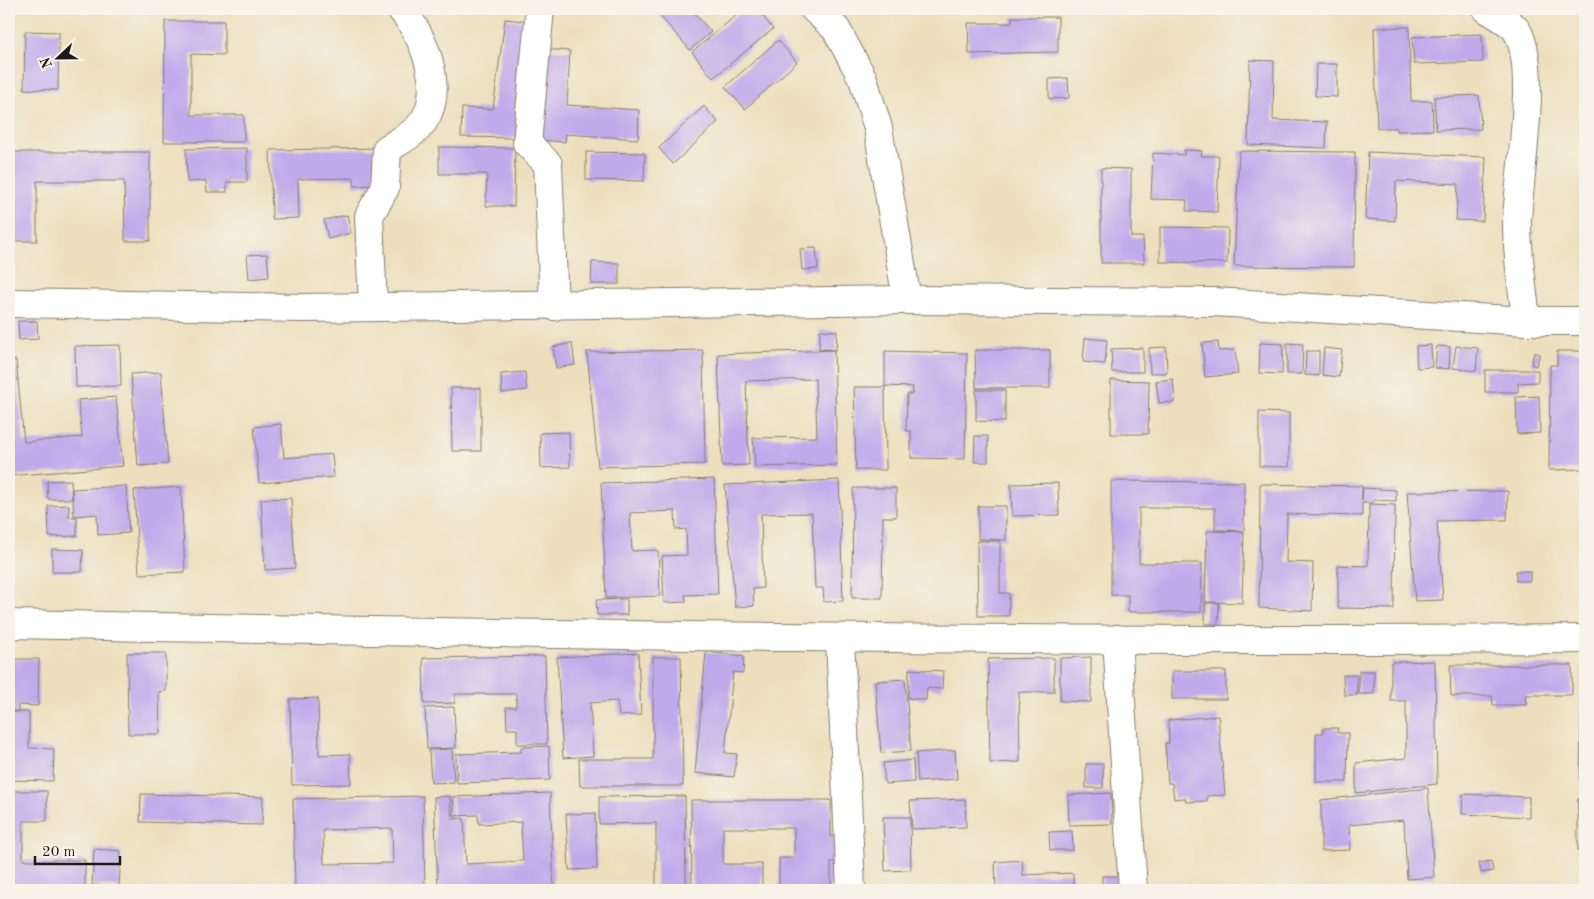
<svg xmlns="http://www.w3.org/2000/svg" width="1594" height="899" font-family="'Old Standard TT',serif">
	<rect width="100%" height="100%" fill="#f7f3e8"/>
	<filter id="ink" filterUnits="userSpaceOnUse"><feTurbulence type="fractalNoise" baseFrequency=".02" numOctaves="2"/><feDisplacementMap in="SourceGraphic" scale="10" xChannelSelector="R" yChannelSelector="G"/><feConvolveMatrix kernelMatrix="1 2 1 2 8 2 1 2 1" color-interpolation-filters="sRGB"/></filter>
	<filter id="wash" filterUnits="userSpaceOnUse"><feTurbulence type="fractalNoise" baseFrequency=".0096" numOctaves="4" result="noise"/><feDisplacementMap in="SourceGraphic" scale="20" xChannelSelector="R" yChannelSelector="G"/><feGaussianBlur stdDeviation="1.12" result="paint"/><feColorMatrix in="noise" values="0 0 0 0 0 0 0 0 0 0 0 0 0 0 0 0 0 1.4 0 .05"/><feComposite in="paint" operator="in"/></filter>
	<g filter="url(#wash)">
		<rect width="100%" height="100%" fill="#eddfbe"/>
		<g id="blocks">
			<g fill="#c1aaeb" fill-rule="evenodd">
				<polygon points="654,9 691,9 711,32 690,50"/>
				<polygon points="744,9 757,9 773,29 713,78 692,52"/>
				<polygon points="1012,17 1058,17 1058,52 969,54 968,23 1012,23"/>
				<polygon points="505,19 534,22 519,138 461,137 462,108 493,109"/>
				<polygon points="165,21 224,21 224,55 191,54 191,115 244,115 244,142 164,142"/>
				<polygon points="1409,27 1411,101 1432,101 1433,130 1397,131 1397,128 1377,128 1374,28"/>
				<polygon points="25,31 59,32 58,90 24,89"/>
				<polygon points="1482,34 1483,62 1414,64 1412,37"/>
				<polygon points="778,40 797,62 745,109 725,87"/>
				<polygon points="542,49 570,51 567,105 639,110 638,139 566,134 565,142 537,140"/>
				<polygon points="1250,60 1274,61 1273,120 1327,122 1326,148 1248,145"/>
				<polygon points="1316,64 1337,64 1337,97 1315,96"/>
				<polygon points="1068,78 1069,98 1049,99 1049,79"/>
				<polygon points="1479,95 1481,129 1436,130 1434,97"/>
				<polygon points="704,106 718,122 673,164 659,148"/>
				<polygon points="439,147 515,148 514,206 486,206 487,174 439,174"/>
				<polygon points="247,148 247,182 227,182 227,192 207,192 206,181 187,182 186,149"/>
				<polygon points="381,148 382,185 354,186 354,178 298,179 299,218 272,219 270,150"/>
				<polygon points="1184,150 1202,151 1201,156 1219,156 1217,212 1186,211 1187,200 1151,199 1153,153 1184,155"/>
				<polygon points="1239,151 1355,152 1354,267 1234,266"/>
				<polygon points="10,152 150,152 150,241 125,241 124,181 37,181 37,241 11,241"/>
				<polygon points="586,152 645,153 644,181 586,180"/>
				<polygon points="1368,152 1486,157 1483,221 1456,220 1458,184 1396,181 1395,221 1365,219"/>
				<polygon points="1101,168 1131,169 1131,237 1143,237 1144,263 1101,263"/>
				<polygon points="347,215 351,233 328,239 324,220"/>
				<polygon points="1160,227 1228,228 1227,263 1160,262"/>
				<polygon points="816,248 818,269 802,270 800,249"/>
				<polygon points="267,254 269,277 249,279 247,255"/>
				<polygon points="592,262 619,263 619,284 591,284"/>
				<polygon points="18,321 37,321 38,339 19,340"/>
				<polygon points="820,330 837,331 836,350 819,349"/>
				<polygon points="1085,338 1107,340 1105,364 1083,362"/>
				<polygon points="1218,342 1219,351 1235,350 1238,374 1205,377 1202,343"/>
				<polygon points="572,343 575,365 556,368 553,347"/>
				<polygon points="1260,343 1283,344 1282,374 1259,373"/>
				<polygon points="1287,343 1303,344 1302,374 1287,374"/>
				<polygon points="120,345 121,386 76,387 75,346"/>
				<polygon points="1431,345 1432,367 1417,368 1416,346"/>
				<polygon points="1437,346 1450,347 1449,369 1435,368"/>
				<polygon points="1456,346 1478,348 1476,371 1453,368"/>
				<polygon points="1166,347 1167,373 1150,373 1149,348"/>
				<polygon points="1143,348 1143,372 1112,372 1111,349"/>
				<polygon points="1324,348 1342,350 1339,377 1322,375"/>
				<polygon points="703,350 705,464 598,467 587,352"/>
				<polygon points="834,350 837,465 755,467 753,438 817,437 815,379 746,381 749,465 722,466 718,354"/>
				<polygon points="975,350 1050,350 1050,388 976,388"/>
				<polygon points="885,351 967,353 965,459 911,458 911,431 906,431 907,394 912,394 913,387 885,386"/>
				<polygon points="1306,351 1319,351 1319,376 1305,375"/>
				<polygon points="1557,351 1585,351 1585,469 1549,470 1550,365 1557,365"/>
				<polygon points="1534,352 1540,354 1536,366 1531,364"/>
				<polygon points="16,360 24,442 82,437 78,400 116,397 123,466 9,476 9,361"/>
				<polygon points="1485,370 1538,370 1538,382 1518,383 1518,392 1485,392"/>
				<polygon points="161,372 168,464 138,466 131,374"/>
				<polygon points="525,372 527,390 502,393 501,374"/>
				<polygon points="1173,379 1175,402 1159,403 1156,381"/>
				<polygon points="1111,380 1149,381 1148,434 1111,434"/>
				<polygon points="854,387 885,387 886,470 856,470"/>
				<polygon points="451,388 481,388 481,451 452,451"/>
				<polygon points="976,390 1005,390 1005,422 976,421"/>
				<polygon points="1539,396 1540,433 1517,434 1516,397"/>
				<polygon points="1259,412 1289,413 1289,467 1259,466"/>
				<polygon points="281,424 284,458 332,454 334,477 259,483 254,427"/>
				<polygon points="569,432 570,467 541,468 540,433"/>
				<polygon points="975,436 988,436 988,462 974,462"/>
				<polygon points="714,479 718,594 685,595 686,602 664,603 662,556 687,555 686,529 676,530 675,511 630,513 632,551 658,550 660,596 606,598 601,483"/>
				<polygon points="71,480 72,499 48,499 47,481"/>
				<polygon points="839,480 843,601 824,602 823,588 815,588 812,513 761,514 763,588 753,589 754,606 735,607 725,485"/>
				<polygon points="1111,481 1244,482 1244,531 1215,530 1215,508 1139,508 1139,563 1202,563 1201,612 1128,612 1128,595 1111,595"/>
				<polygon points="1058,483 1059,515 1012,516 1011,484"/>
				<polygon points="1260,484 1362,486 1362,500 1363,488 1396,490 1396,501 1374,500 1373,503 1362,503 1362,516 1287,514 1286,562 1313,563 1312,611 1259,608"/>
				<polygon points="126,486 129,533 98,535 97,514 74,516 72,489"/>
				<polygon points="181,487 185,572 139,574 134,490"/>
				<polygon points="853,488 896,488 896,517 883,517 882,598 852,598"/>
				<polygon points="1508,491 1507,520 1437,521 1443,600 1415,601 1407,492"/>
				<polygon points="291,498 295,568 265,570 261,499"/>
				<polygon points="1369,504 1395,505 1394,609 1338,608 1338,565 1368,566"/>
				<polygon points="69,505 69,517 77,517 77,536 49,537 48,506"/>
				<polygon points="978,506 1006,506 1006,540 978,539"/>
				<polygon points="1207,531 1244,532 1242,603 1205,602"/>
				<polygon points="977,541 1000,541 1000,593 1009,593 1009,616 978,616"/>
				<polygon points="52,549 83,550 82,572 52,572"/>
				<rect x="1516" y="571" width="14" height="10"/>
				<polygon points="627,599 627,615 597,615 596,600"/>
				<polygon points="1205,603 1219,603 1218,624 1205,624"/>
				<polygon points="706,652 744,656 743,673 733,672 725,753 737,754 734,777 695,773"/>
				<polygon points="127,653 166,653 166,691 159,692 160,734 128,734"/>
				<polygon points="638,653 641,715 619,716 617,701 590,703 593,756 563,758 557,657"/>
				<polygon points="545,656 547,744 517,744 517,729 507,729 506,707 516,707 516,694 455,694 455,703 424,704 423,658"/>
				<polygon points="653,657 681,657 683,786 580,786 579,759 653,759"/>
				<polygon points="1091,657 1091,702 1060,701 1060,658"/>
				<polygon points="1054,658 1054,692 1019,692 1020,762 990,763 988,659"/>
				<polygon points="12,659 39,659 38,706 18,705 18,711 9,711 9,668 12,668"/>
				<polygon points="1435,661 1437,784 1356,793 1356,763 1406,758 1406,701 1391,701 1391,662"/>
				<polygon points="1450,665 1572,665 1572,695 1525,695 1526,705 1493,705 1492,696 1451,696"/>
				<polygon points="1582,668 1585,668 1585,781 1580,781"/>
				<polygon points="909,669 943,671 942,689 927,688 926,700 908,698"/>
				<rect x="1172" y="671" width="54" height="28"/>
				<rect x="1359" y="671" width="15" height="23"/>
				<polygon points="1343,675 1357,675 1357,695 1344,695"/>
				<polygon points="905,679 911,751 881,753 875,681"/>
				<polygon points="318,698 319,755 350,754 351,784 292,785 290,699"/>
				<polygon points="454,707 456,748 427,749 425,708"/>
				<polygon points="9,712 29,712 29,748 54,749 53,781 9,780"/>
				<polygon points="1218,716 1225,795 1207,796 1207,801 1186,802 1185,798 1174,799 1172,783 1168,783 1165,743 1169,743 1168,720"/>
				<polygon points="1323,728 1338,728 1337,733 1348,733 1347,782 1316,782 1316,733 1323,733"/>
				<polygon points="549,746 550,780 457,783 456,754 521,752 521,747"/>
				<polygon points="452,749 454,782 431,783 429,750"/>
				<polygon points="955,750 957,779 918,782 916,753"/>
				<polygon points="913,760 914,782 885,784 883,763"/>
				<rect x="1086" y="764" width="17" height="24"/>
				<polygon points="1428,788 1434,877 1407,879 1404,820 1349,825 1350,850 1321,851 1321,800"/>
				<polygon points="9,791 47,791 47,821 23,821 23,860 85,860 85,890 9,890"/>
				<polygon points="550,793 554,890 438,890 434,797 450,796 452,819 464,818 466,864 523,861 521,822 479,824 478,815 454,816 453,797"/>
				<polygon points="1111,793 1112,824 1069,825 1068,795"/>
				<polygon points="141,794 263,797 262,825 140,822"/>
				<polygon points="1463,794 1529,797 1529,817 1462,814"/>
				<path d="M423,796L425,890H295L293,799ZM392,828L393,863L324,864L323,830Z"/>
				<polygon points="685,796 686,890 656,890 656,823 599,824 599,797"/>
				<polygon points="965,799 966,827 912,829 910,801"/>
				<rect x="1578" y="799" width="7" height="51"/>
				<polygon points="691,800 831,800 831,837 840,836 841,862 831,862 831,890 779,890 779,858 794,858 794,828 723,828 723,864 762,864 762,890 692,890"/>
				<polygon points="595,813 597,869 569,870 566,814"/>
				<polygon points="883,817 910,817 911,870 885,871"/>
				<polygon points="1072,831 1073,850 1050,850 1049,832"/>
				<polygon points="94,849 121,851 119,887 92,885"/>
				<polygon points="1022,860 1023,875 1073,873 1073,890 996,890 995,862"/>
				<polygon points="1491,861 1493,871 1481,873 1479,863"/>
				<rect x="1102" y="876" width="17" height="14"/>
			</g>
		</g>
	</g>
	<g filter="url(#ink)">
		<use href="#blocks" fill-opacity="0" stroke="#847e6d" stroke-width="1"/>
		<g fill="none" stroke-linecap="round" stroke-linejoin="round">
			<defs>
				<g id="minor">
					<polyline points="540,9 527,143 548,164 554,306"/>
					<polyline points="814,9 836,29 863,79 878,128 907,300"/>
					<path d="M1487,9C1495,14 1512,23 1517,31C1539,68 1518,178 1517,223C1517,256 1523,289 1526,321"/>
					<polyline points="9,303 302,308 907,300 1214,302 1526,321 1585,321"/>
					<path d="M373,306L369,216L385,188L387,149C397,143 410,136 418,128C449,96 425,37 401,9"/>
					<path d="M9,624C534,635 1060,643 1585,639"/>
					<polyline points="840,638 851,890"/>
					<polyline points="1117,639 1133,890"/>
				</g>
			</defs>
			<use href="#minor" stroke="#847e6d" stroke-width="30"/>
			<use href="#minor" stroke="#fff" stroke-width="28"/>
		</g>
	</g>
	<rect width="1594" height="899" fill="none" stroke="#f7f3e8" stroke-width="30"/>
	<g transform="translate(58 58) rotate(248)" stroke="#f7f3e8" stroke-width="4" paint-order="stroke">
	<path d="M0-4L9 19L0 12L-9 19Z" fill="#1c1c1c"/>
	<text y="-8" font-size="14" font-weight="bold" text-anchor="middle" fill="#1c1c1c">N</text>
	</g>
	<path d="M35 856v8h85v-8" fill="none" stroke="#1c1c1c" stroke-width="2.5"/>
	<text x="42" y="856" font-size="15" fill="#1c1c1c" stroke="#f7f3e8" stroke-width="4" paint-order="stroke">20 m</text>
</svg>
